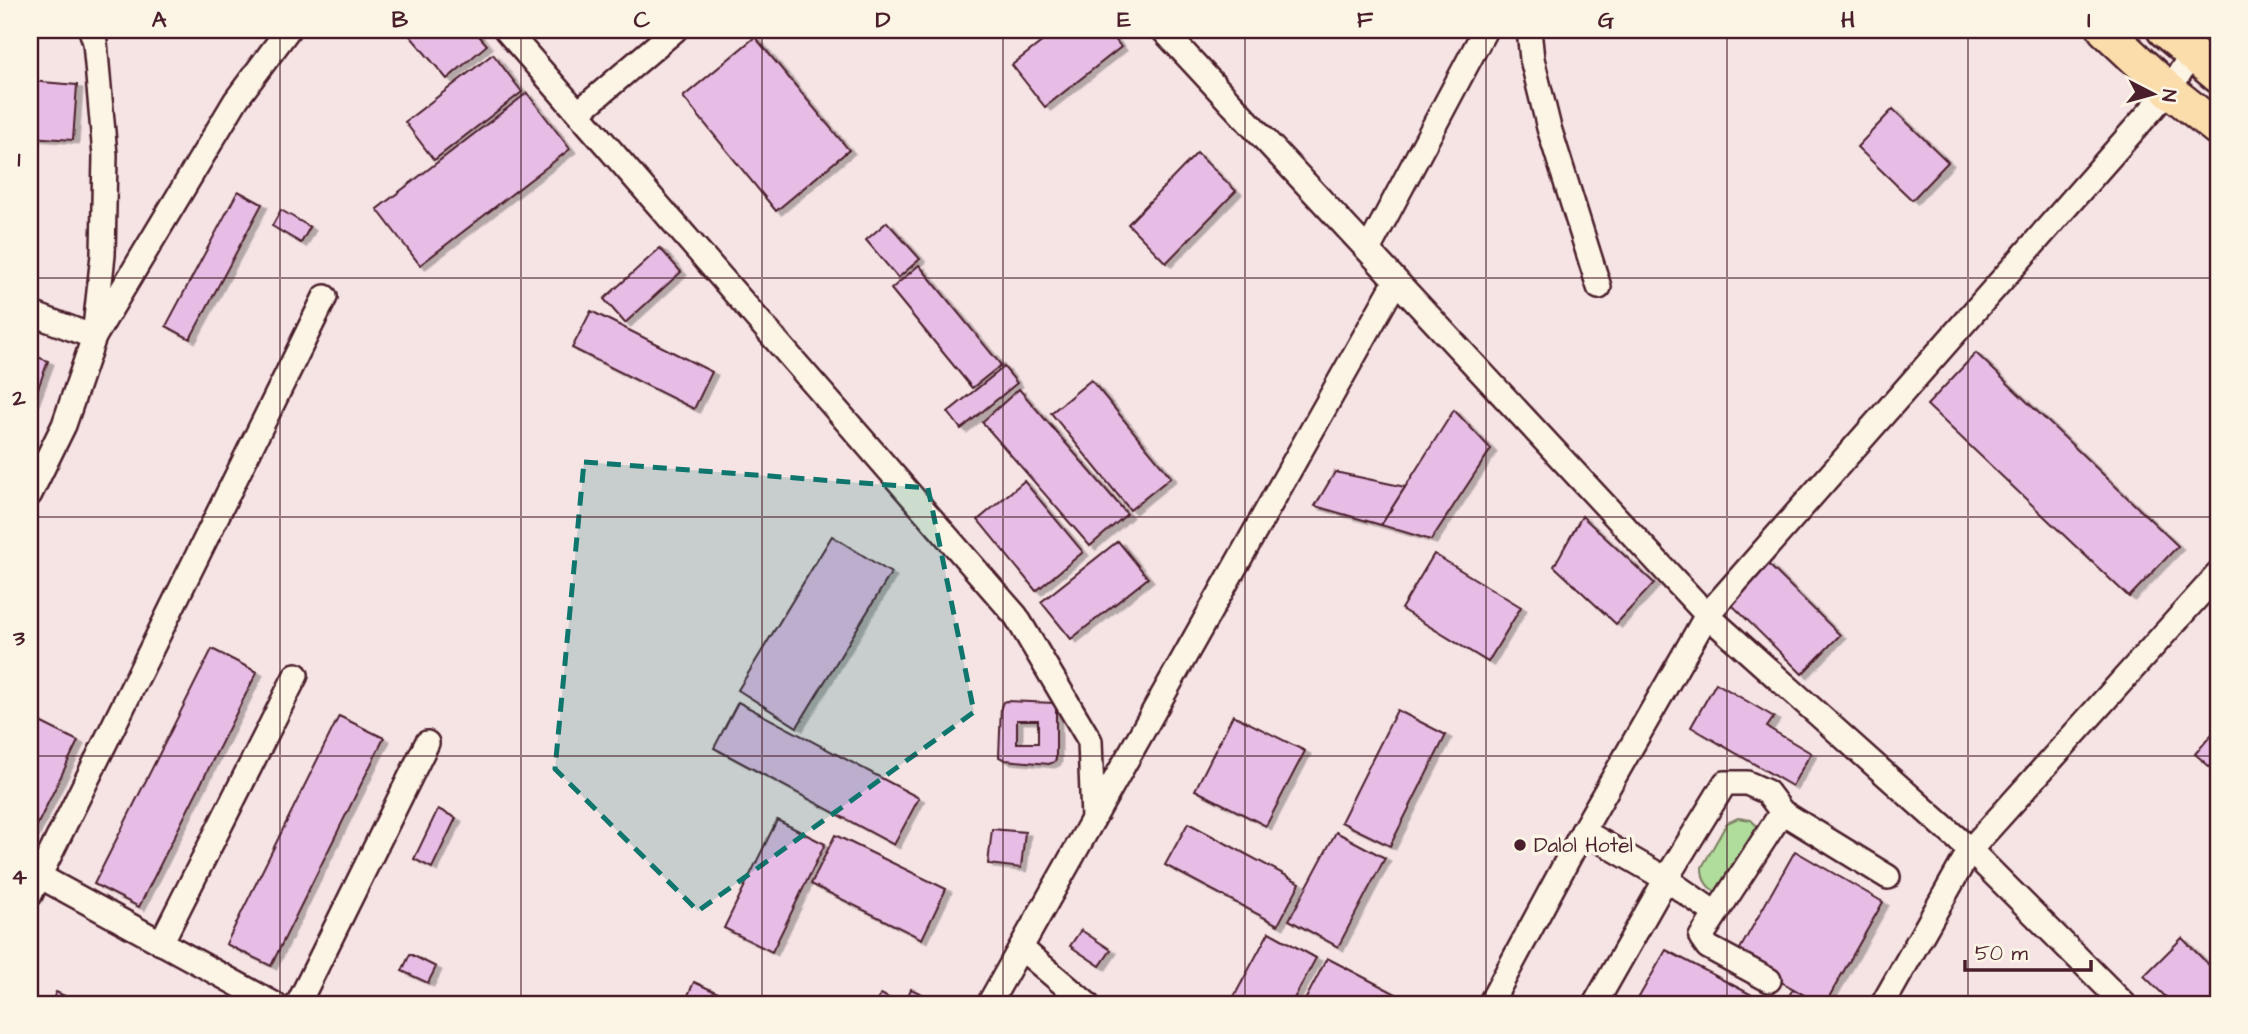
<svg xmlns="http://www.w3.org/2000/svg" width="2248" height="1034" font-family="'Architects Daughter',sans-serif">
	<defs>
		<filter id="shadow"><feDropShadow dx="5.5" dy="3.5" stdDeviation="0" flood-color="#0004"/></filter>
	</defs>
	<rect width="100%" height="100%" fill="#f6e4e5"/>
	<filter id="ink" filterUnits="userSpaceOnUse"><feTurbulence type="fractalNoise" baseFrequency=".0143" numOctaves="2"/><feDisplacementMap in="SourceGraphic" scale="14" xChannelSelector="R" yChannelSelector="G"/><feConvolveMatrix kernelMatrix="1 2 1 2 8 2 1 2 1" color-interpolation-filters="sRGB"/></filter>
	<g filter="url(#ink)">
		<path fill="#b0dd9b" stroke="#7d7e63" stroke-width="2" d="M1738,818L1751,820L1760,829L1719,893C1707,889 1702,880 1702,867L1727,823Z"/>
		<g fill="#e7bde5" stroke="#4a1f2b" stroke-width="2" fill-rule="evenodd" filter="url(#shadow)">
			<polygon points="405,30 474,30 487,45 447,79"/>
			<polygon points="1057,30 1108,30 1121,47 1045,107 1012,65"/>
			<polygon points="755,37 849,150 776,211 683,97"/>
			<polygon points="493,54 522,92 434,160 405,122"/>
			<polygon points="30,81 77,85 73,140 30,137"/>
			<polygon points="527,93 570,149 420,265 377,209"/>
			<polygon points="1893,109 1948,162 1912,200 1857,147"/>
			<polygon points="1197,153 1236,191 1166,263 1128,224"/>
			<polygon points="238,191 262,204 190,339 166,326"/>
			<polygon points="281,210 310,227 301,243 272,226"/>
			<polygon points="887,222 920,259 898,278 866,240"/>
			<polygon points="660,248 681,272 625,323 604,299"/>
			<polygon points="919,265 1001,365 972,388 891,289"/>
			<polygon points="591,311 712,372 694,409 572,348"/>
			<polygon points="1976,353 2178,546 2129,597 1927,405"/>
			<polygon points="30,354 48,361 30,410"/>
			<polygon points="1004,367 1017,383 961,429 948,412"/>
			<polygon points="1091,380 1171,477 1130,510 1051,413"/>
			<polygon points="1019,389 1127,514 1090,546 982,422"/>
			<polygon points="1454,410 1491,449 1431,540 1381,525"/>
			<polygon points="1335,472 1405,487 1381,525 1315,506"/>
			<polygon points="1024,481 1083,552 1036,591 978,520"/>
			<polygon points="1582,516 1654,583 1616,624 1554,566"/>
			<polygon points="832,536 891,573 797,727 738,690"/>
			<polygon points="1118,541 1148,578 1071,639 1041,602"/>
			<polygon points="1434,554 1521,607 1488,662 1401,609"/>
			<polygon points="1767,563 1840,635 1802,674 1729,602"/>
			<polygon points="212,649 257,672 139,907 94,884"/>
			<polygon points="1716,683 1774,717 1767,727 1811,753 1792,786 1691,727"/>
			<path d="M1006,701L1055,703L1056,708V759L1054,762L1049,764L1005,760L999,757L1001,707L1003,702ZM1017,720H1038V743H1017Z"/>
			<polygon points="738,702 919,798 894,845 714,748"/>
			<polygon points="1397,710 1446,735 1390,846 1341,822"/>
			<polygon points="1233,715 1305,751 1266,826 1195,790"/>
			<polygon points="339,716 384,738 271,966 226,944"/>
			<polygon points="30,717 78,741 30,840"/>
			<polygon points="2218,727 2218,774 2195,754"/>
			<polygon points="438,809 456,818 432,868 414,859"/>
			<polygon points="777,820 825,844 772,952 724,928"/>
			<polygon points="1188,823 1300,883 1278,925 1165,865"/>
			<polygon points="992,829 1025,832 1021,868 988,864"/>
			<polygon points="1336,832 1385,858 1338,947 1289,920"/>
			<polygon points="835,835 946,889 922,939 811,884"/>
			<polygon points="1795,851 1883,902 1825,1004 1820,1004 1736,956"/>
			<polygon points="1081,930 1111,950 1100,966 1070,946"/>
			<polygon points="1269,932 1316,958 1291,1004 1230,1004"/>
			<polygon points="2182,938 2218,974 2218,1004 2173,1004 2144,976"/>
			<polygon points="1666,950 1769,1004 1635,1004"/>
			<polygon points="410,954 436,967 428,983 402,971"/>
			<polygon points="1327,958 1415,1004 1303,1004"/>
			<polygon points="694,982 742,1004 684,1004"/>
			<polygon points="911,989 935,1000 933,1004 910,1004 905,1002"/>
			<polygon points="1793,989 1820,1004 1784,1004"/>
			<polygon points="56,992 82,1004 51,1004"/>
			<polygon points="881,994 898,1003 897,1004 875,1004"/>
		</g>
		<g fill="none" stroke-linecap="round" stroke-linejoin="round">
			<defs>
				<g id="minor">
					<polyline points="506,30 1016,616 1090,741 1093,819"/>
					<polyline points="1163,30 1707,615 1970,850 2124,1004"/>
					<polyline points="1529,30 1532,59 1549,128 1599,287"/>
					<polyline points="579,112 675,30"/>
					<polyline points="1368,250 1485,30"/>
					<polyline points="30,313 94,337 236,100 288,30"/>
					<polyline points="30,494 64,425 94,337 103,255 105,155 95,42 91,30"/>
					<polyline points="1583,831 1666,879 1715,913"/>
					<polyline points="30,871 274,1004"/>
					<polyline points="30,895 325,297"/>
					<polyline points="161,943 296,675"/>
					<polyline points="1021,948 1087,1004"/>
					<polyline points="1769,980 1708,947 1701,937 1782,812"/>
					<polyline points="298,1004 427,743"/>
					<polyline points="989,1004 1396,281"/>
					<polyline points="1490,1004 1583,831 1707,615 2169,90 2191,55"/>
					<polyline points="1595,1004 1666,879 1725,783 1747,783 1767,792 1782,812 1888,877"/>
					<polyline points="1883,1004 1970,850 2218,574"/>
				</g>
				<g id="highway">
					<polyline points="2105,30 2169,90 2218,129"/>
					<polyline points="2164,30 2218,76"/>
				</g>
			</defs>
			<use href="#minor" stroke="#4a1f2b" stroke-width="28"/>
			<use href="#highway" stroke="#4a1f2b" stroke-width="38"/>
			<use href="#minor" stroke="#fcf5e5" stroke-width="23"/>
			<use href="#highway" stroke="#faddab" stroke-width="33"/>
		</g>
	</g>
	<path fill="#0f766e" fill-opacity="0.2" stroke="#0f766e" stroke-width="5" stroke-dasharray="14 9" stroke-linejoin="round" d="M584,462L928,488L974,712L698,911L555,769Z"/>
	<path fill="none" stroke="#4a1f2b" stroke-width="2" stroke-opacity="0.55" d="M280,30V1004M521,30V1004M762,30V1004M1003,30V1004M1245,30V1004M1486,30V1004M1727,30V1004M1968,30V1004M30,278H2218M30,517H2218M30,756H2218"/>
	<circle fill="#4a1f2b" stroke="#fcf5e5" stroke-width="2.5" cx="1520" cy="845" r="7"/>
	<g text-anchor="middle" stroke-width="7" stroke-linejoin="round" paint-order="stroke">
		<g font-size="21" fill="#4a1f2b" stroke="#fcf5e5" text-anchor="start">
			<text x="1534" y="852">Dalol Hotel</text>
		</g>
	</g>
	<rect width="2248" height="1034" fill="none" stroke="#fcf5e5" stroke-width="77"/>
	<g transform="translate(2153 94) rotate(96)" stroke="#fcf5e5" stroke-width="5" paint-order="stroke">
	<path d="M0-5L12 26L0 18L-12 26Z" fill="#4a1f2b"/>
	<text y="-10" font-size="19" font-weight="bold" text-anchor="middle" fill="#4a1f2b">N</text>
	</g>
	<path d="M1965 960v10h126v-10" fill="none" stroke="#4a1f2b" stroke-width="3.5"/>
	<text x="1975" y="960" font-size="21" fill="#4a1f2b" stroke="#fcf5e5" stroke-width="5" paint-order="stroke">50 m</text>
	<rect x="38" y="38" width="2172" height="958" fill="none" stroke="#4a1f2b" stroke-width="2.5"/>
	<g font-size="23" text-anchor="middle" font-weight="bold" fill="#4a1f2b">
		<text x="159" y="27">A</text>
		<text x="400" y="27">B</text>
		<text x="642" y="27">C</text>
		<text x="883" y="27">D</text>
		<text x="1124" y="27">E</text>
		<text x="1365" y="27">F</text>
		<text x="1606" y="27">G</text>
		<text x="1848" y="27">H</text>
		<text x="2089" y="27">I</text>
		<text x="19" y="166">1</text>
		<text x="19" y="405">2</text>
		<text x="19" y="645">3</text>
		<text x="19" y="884">4</text>
	</g>
</svg>
